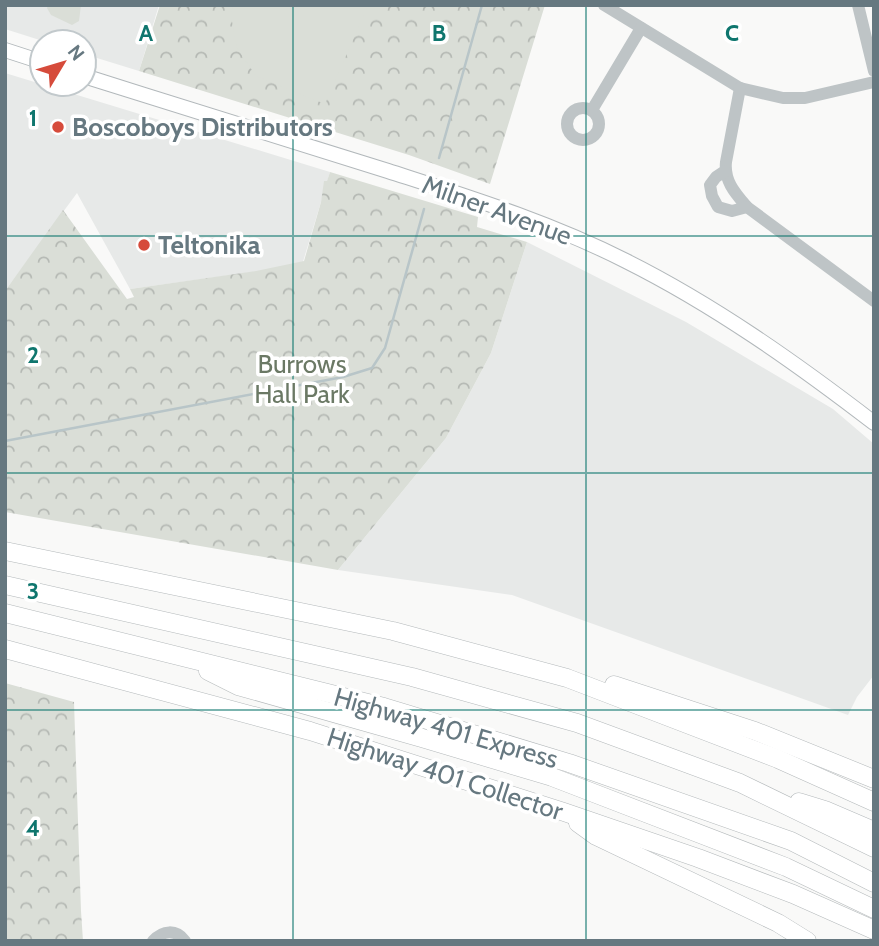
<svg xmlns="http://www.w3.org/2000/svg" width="879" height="946" font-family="Cabin,sans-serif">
	<defs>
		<pattern id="forest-crowns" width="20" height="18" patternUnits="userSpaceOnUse" patternTransform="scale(1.75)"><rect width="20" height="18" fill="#daded7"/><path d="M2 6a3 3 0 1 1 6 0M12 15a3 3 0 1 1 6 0" fill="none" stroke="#b5b9b4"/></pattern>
	</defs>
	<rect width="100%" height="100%" fill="#f9f9f8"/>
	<g fill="#e7e9e8">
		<polygon points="5,5 159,5 139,71 84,54 84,42 46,42 5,29"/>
		<polygon points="5,73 330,172 302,265 130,289 77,193 5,291"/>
		<polygon points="527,242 686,322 833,409 874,444 874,675 857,697 848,715 512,595 338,570 446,438 491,353"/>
	</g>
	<g fill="url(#forest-crowns)">
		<polygon points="160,5 545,5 490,184 409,155 139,71"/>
		<polygon points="330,172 478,217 477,227 527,242 491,353 446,438 338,570 5,512 5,291 63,210 127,299 134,297 130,289 256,271 304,261 321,202 324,181 327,181"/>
		<polygon points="5,683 74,702 81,911 83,941 5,941"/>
	</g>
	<g fill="#daded7">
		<polygon points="48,5 81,5 79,21 72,25 51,15 47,8"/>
		<polygon points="233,5 368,5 325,104 256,76 237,48 231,16"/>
	</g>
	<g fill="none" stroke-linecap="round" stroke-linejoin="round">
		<g stroke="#b8c5c8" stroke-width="2.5">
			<polyline points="439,158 482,5"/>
			<polyline points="5,441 343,377 372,368 385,348 424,209"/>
		</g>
		<defs>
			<g id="major">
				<polyline points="5,50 42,62"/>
				<path d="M84,76C185,108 286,139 388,171C468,197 549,222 626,261C714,305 796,363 874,423"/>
			</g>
			<g id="highway">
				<polyline points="5,551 393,631 567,678 778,759 874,802"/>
				<polyline points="5,585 412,677 577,723 740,783 874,848"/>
				<polyline points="5,613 384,707 569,763 791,841 874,883"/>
				<polyline points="5,649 310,731 564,812 698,858 793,894 874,930"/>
				<polyline points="208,671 238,686 422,738 552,777 786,867 874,909"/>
				<polyline points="614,685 755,731 874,779"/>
				<polyline points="799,802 825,810 874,831"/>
				<polyline points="578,823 596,836 778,923 807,941"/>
			</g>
		</defs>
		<use href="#major" stroke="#b2b8bb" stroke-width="16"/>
		<use href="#highway" stroke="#b4b9bb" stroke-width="19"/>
		<g stroke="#bec4c6" stroke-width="12">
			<polyline points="604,5 740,88 783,98 805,98 874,82"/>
			<polyline points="858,5 874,71"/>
			<path d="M740,88L726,162C724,181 735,193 747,207L874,301"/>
			<circle cx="583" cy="124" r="16"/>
			<polyline points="592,110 641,28"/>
			<polyline points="725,171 716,177 710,185 712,196 718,207 732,211 747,207"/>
			<path d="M153,941C163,930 176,929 185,941"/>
		</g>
		<use href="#major" stroke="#fff" stroke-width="14"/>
		<use href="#highway" stroke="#fff" stroke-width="18"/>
	</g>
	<path fill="none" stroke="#0f766e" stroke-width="2" stroke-opacity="0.55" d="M293,5V941M586,5V941M5,236H874M5,473H874M5,710H874"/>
	<g fill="#d64b3b" stroke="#fff" stroke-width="2.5">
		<circle cx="58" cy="127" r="7"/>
		<circle cx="144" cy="245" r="7"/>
	</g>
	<g text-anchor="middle" stroke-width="7" stroke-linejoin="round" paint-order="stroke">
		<g font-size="26" font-weight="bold" fill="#667880" stroke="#fff" text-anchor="start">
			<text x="72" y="136">Boscoboys Distributors</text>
			<text x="158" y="254">Teltonika</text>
		</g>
		<g font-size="26" fill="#667880" stroke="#fff">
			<text transform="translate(497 210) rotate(20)" y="9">Milner Avenue</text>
			<text transform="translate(446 728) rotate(16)" y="9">Highway 401 Express</text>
			<text transform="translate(445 774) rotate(18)" y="9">Highway 401 Collector</text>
		</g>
		<g font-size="26" fill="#6b7965" stroke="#fff">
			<text x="302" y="373">Burrows<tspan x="302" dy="30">Hall Park</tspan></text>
		</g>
	</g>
	<g font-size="23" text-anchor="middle" font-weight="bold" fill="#0f766e" stroke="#fff" stroke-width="7" stroke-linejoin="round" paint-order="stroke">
		<text x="146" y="41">A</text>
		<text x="439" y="41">B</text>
		<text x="732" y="41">C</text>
		<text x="33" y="126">1</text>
		<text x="33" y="363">2</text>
		<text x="33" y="599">3</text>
		<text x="33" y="836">4</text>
	</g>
	<rect width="879" height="946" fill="none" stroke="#667880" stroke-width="14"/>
	<g transform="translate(63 63) rotate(52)"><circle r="33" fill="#ffffff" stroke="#c2c9cc" stroke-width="2"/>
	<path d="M0-5L12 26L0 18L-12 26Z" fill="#d64b3b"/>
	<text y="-10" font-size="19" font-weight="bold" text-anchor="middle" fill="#667880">N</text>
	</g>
</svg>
